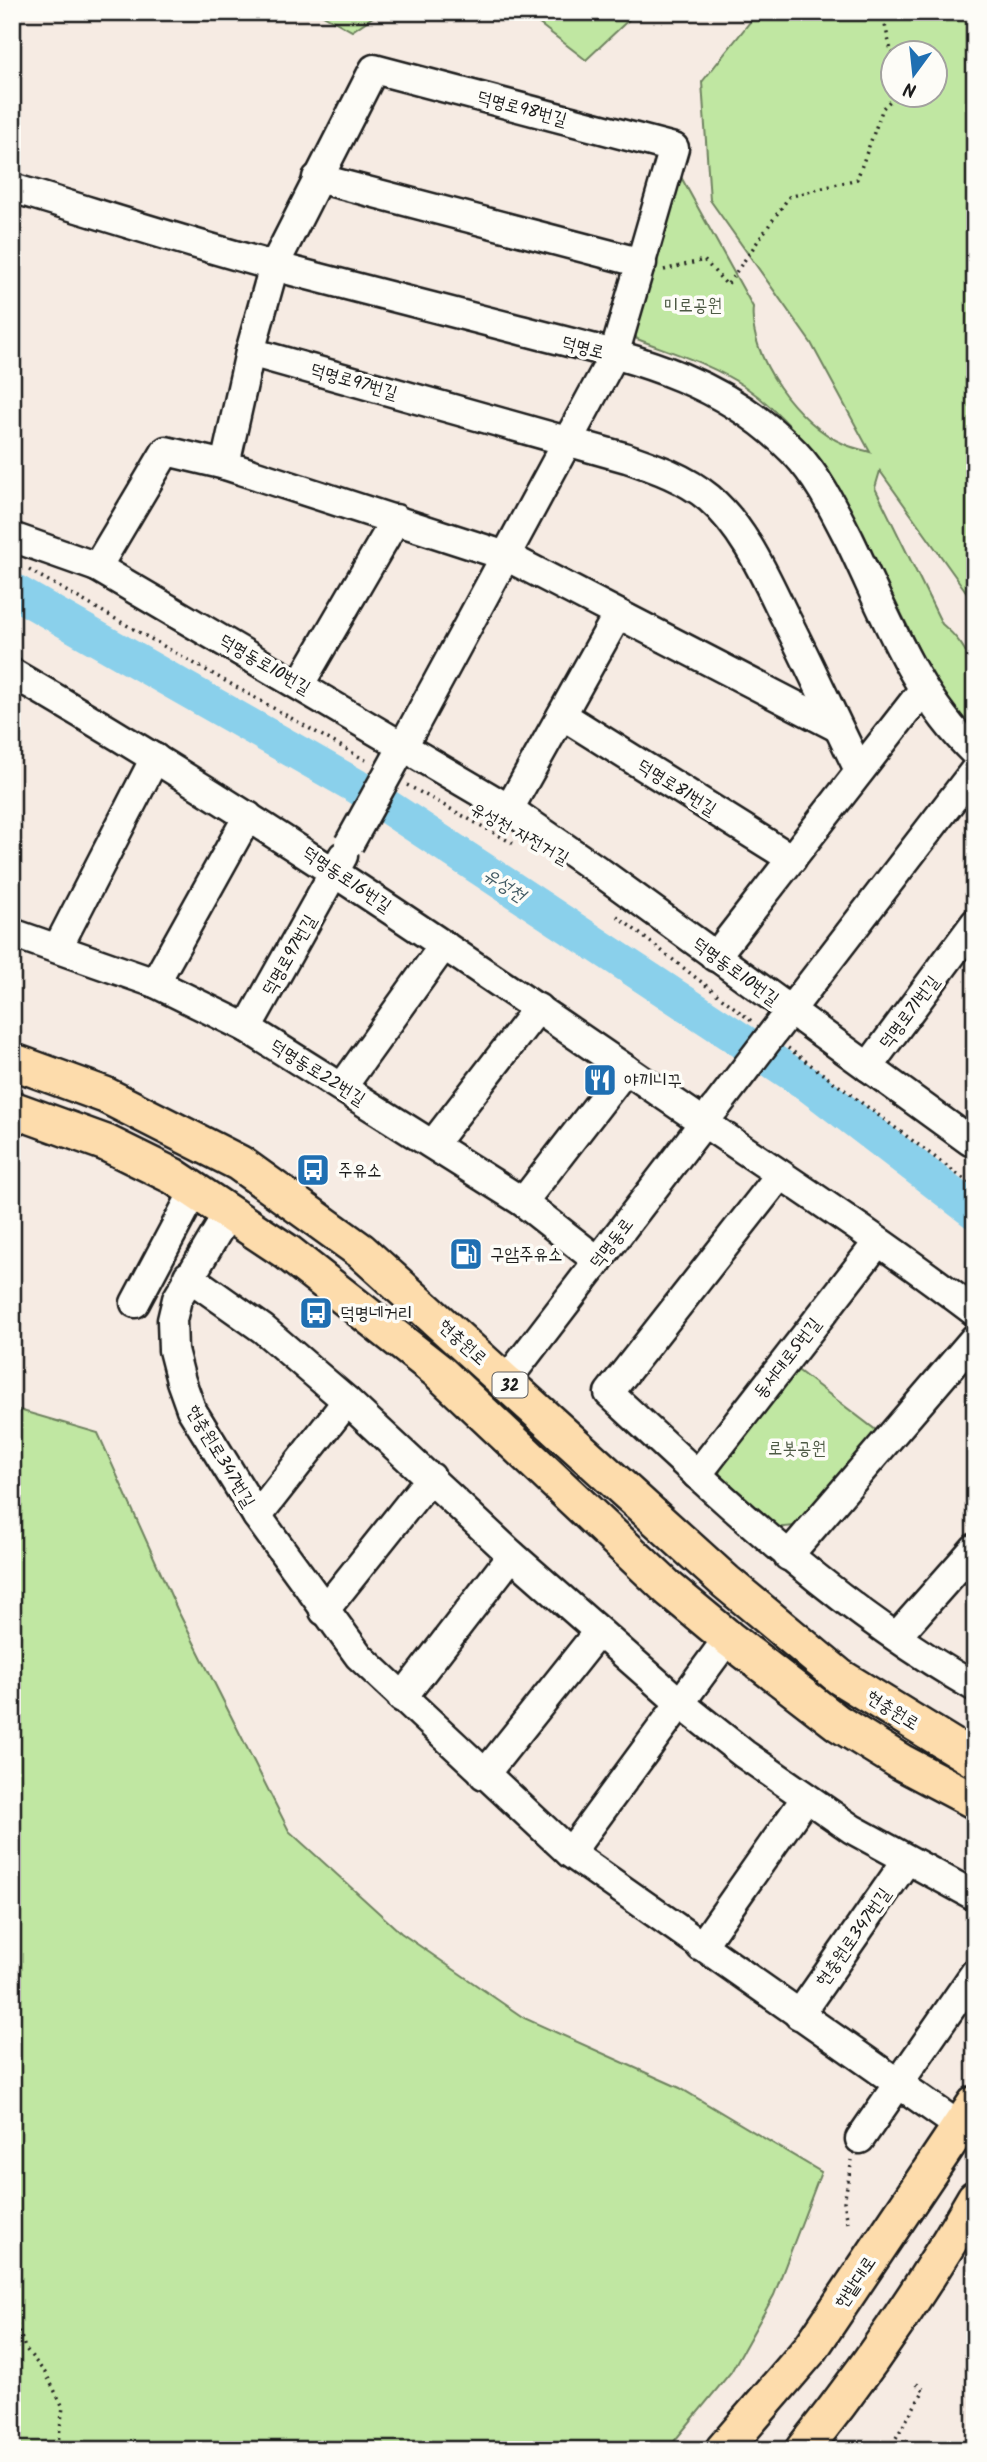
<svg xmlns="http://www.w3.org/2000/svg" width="987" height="2462" font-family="Kalam,'Poor Story',sans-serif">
	<rect width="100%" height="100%" fill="#f6ebe3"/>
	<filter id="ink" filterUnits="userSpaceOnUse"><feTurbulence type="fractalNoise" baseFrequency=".0143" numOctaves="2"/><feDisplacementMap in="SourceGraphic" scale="14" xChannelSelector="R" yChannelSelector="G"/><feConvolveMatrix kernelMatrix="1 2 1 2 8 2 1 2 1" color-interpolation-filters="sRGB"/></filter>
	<g filter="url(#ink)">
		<g fill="#c0e7a2" stroke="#6e825f" stroke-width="2" fill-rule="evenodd">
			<polygon points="318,12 380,12 352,31"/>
			<polygon points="524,12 637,12 586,60"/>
			<path d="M758,12H975V604L880,471L875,488L942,624C981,657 975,683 975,729C941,701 923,658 904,619C861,534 825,442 744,386C711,364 673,353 637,339L633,332L676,168L753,307C748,357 798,424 844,444C852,448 861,449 870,452L811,343L710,200L702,82ZM892,52H934V94H892Z"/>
			<polygon points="795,1368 877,1431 795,1526 773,1528 719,1480 720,1463"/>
			<polygon points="12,1408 98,1433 177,1609 289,1831 401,1933 524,2018 680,2088 821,2172 774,2295 731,2372 667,2450 12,2450"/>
		</g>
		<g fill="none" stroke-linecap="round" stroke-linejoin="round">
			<polyline stroke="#8ad0eb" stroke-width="35" points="12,590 356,786 809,1085 975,1212"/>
			<defs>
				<g id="minor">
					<polyline points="317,178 642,263"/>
					<path d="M12,188C109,217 206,249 304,274C375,292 446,311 517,329C621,356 718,373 795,453C818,477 834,510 849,539C885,613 914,695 975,753"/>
					<path d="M250,352L627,458C656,468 685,478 709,498C744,528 764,574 784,615C810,666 834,719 859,770"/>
					<polyline points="225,465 250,352 274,266 374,69 674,148 614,355 396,759"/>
					<polyline points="12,537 97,567 509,809 603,874 970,1141 975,1134"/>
					<polyline points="97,567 166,451 225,465 506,556 837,727"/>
					<path d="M12,673C230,799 438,940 646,1083C756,1159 869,1231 975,1312"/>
					<polyline points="300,684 396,519"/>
					<polyline points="562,715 792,859"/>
					<polyline points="509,809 618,614"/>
					<polyline points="12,933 155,983 247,1028 523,1202 598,1261"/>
					<polyline points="58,947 155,758"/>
					<polyline points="715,957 923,690"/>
					<polyline points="155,983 248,816"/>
					<polyline points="782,1021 975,770"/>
					<polyline points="247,1028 343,856"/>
					<polyline points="868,1067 975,923"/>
					<polyline points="343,1086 444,945"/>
					<polyline points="433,1144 538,1008"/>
					<path d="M780,1175L609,1393C723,1499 838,1609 975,1687"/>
					<polyline points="523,1202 626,1069"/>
					<polyline points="229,1212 177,1299 172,1320 173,1350 181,1381 191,1409 257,1516 359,1656 570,1853 959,2126"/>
					<polyline points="188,1276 263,1329 347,1401 512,1555 680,1703 744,1754 852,1829 975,1896"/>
					<polyline points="135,1303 195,1190"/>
					<polyline points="506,1381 715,1108"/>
					<polyline points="697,1475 878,1242"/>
					<polyline points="257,1516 347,1401"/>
					<polyline points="788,1556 975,1338"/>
					<polyline points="324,1611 431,1477"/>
					<polyline points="897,1636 975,1548"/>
					<polyline points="402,1698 512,1555"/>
					<polyline points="484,1775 598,1632"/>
					<polyline points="570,1853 728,1638"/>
					<polyline points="701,1947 805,1799"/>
					<polyline points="799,2015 907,1860"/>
					<polyline points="860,2139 975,1973"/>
				</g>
				<g id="major">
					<polyline points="12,1061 105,1095 239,1163 361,1251 726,1582 840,1677 975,1760"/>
					<polyline points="12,1109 106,1143 173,1176 287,1252 438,1371 669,1589 728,1638 838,1723 901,1762 975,1801"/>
					<polyline points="723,2450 811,2348 975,2104"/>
					<path d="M803,2450C867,2370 924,2287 975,2198"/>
				</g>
			</defs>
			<use href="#minor" stroke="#1c1c1c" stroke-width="33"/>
			<use href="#major" stroke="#1c1c1c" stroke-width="40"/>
			<g stroke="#1c1c1c" stroke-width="3.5" stroke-dasharray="2 5" stroke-linecap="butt">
				<polyline points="882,12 892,55"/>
				<polyline points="664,270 704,260 727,285 789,197 857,179 883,108 897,94"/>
				<polyline points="29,570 367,761"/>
				<polyline points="407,785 516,845"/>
				<polyline points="617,916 754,1023"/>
				<polyline points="788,1048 975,1187"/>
				<polyline points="848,2223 844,2202 852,2160"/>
				<polyline points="12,2311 25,2348 46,2374 63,2407 57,2450"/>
				<polyline points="12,2446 19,2450"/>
				<polyline points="889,2450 924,2390 913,2381"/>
			</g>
			<use href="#minor" stroke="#fdfcf7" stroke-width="28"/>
			<use href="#major" stroke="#fddcac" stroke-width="35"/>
			<defs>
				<g id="minor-bridge">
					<polyline points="349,844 396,759"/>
					<polyline points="717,1106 782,1021"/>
				</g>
			</defs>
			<use href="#minor-bridge" stroke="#1c1c1c" stroke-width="33" stroke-linecap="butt"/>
			<use href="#minor-bridge" stroke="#fdfcf7" stroke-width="28"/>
		</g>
	</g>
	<defs>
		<symbol id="restaurant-square" viewBox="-11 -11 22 22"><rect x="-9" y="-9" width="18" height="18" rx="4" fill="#1f6fb2" stroke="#fdfcf7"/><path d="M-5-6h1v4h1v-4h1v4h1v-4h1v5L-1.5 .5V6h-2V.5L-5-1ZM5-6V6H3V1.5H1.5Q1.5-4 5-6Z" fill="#fff"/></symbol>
		<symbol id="bus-square" viewBox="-11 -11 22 22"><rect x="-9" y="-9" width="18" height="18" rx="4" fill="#1f6fb2" stroke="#fdfcf7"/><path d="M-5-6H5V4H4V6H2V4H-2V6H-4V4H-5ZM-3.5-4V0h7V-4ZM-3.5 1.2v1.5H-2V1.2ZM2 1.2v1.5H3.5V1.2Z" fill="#fff"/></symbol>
		<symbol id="fuel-square" viewBox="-11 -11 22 22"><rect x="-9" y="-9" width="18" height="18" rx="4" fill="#1f6fb2" stroke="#fdfcf7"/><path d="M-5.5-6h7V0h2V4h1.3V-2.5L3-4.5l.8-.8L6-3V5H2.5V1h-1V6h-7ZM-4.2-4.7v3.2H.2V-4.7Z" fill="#fff"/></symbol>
	</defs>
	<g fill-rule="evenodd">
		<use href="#restaurant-square" x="581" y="1061" width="38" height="38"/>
		<use href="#bus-square" x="294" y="1151" width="38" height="38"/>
		<use href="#fuel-square" x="447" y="1235" width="38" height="38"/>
		<use href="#bus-square" x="297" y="1294" width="38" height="38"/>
	</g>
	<g text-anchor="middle" stroke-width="7" stroke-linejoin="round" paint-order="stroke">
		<rect fill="#fdfcf7" stroke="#605f5e" stroke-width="2" x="492.5" y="1372.5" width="35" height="25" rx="5"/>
		<g font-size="16" font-weight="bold" fill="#1c1c1c">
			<text x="510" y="1391">32</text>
		</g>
		<g font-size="18" fill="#1c1c1c" stroke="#fdfcf7">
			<text transform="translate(522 108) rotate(15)" y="6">덕명로98번길</text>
			<text transform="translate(583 347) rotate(15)" y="6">덕명로</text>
			<text transform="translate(354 381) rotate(16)" y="6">덕명로97번길</text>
			<text transform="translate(265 664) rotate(30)" y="6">덕명동로10번길</text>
			<text transform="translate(677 787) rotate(32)" y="6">덕명로81번길</text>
			<text transform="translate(520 833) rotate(29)" y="6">유성천 자전거길</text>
			<text transform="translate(347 879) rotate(34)" y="6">덕명동로16번길</text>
			<text transform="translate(289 955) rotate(-60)" y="6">덕명로97번길</text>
			<text transform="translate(736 971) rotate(36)" y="6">덕명동로10번길</text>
			<text transform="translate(909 1012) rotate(-53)" y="6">덕명로71번길</text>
			<text transform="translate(318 1072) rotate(32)" y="6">덕명동로22번길</text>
			<text transform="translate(611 1243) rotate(-52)" y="6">덕명동로</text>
			<text transform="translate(463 1342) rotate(42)" y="6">현충원로</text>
			<text transform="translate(787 1358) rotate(-52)" y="6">동서대로5번길</text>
			<text transform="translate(221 1456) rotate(59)" y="6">현충원로347번길</text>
			<text transform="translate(893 1710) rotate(32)" y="6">현충원로</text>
			<text transform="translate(853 1937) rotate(-55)" y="6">현충원로347번길</text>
			<text transform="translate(855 2282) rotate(-56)" y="6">한밭대로</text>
		</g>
		<g font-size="18" fill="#4d5944" stroke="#fdfcf7">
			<text x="693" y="311">미로공원</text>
			<text x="797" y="1454">로봇공원</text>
		</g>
		<g font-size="18" fill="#1c1c1c" stroke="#fdfcf7" text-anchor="start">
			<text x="624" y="1086">야끼니꾸</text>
			<text x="338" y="1176">주유소</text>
			<text x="490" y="1260">구암주유소</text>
			<text x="340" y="1319">덕명네거리</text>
		</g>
		<g font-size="19" font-style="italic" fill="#425b64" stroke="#fdfcf7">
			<text transform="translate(505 884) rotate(33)" y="7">유성천</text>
		</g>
	</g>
	<rect width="987" height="2462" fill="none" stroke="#fdfcf7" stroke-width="42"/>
	<rect x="21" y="21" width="945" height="2420" fill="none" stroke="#1c1c1c" stroke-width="2.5" filter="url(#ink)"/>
	<g transform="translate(914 74) rotate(195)"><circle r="33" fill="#fdfcf7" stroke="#a3a29f" stroke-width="2"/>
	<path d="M0-5L12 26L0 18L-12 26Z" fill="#1f6fb2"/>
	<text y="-10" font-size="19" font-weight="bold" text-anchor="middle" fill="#1c1c1c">N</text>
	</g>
</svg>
